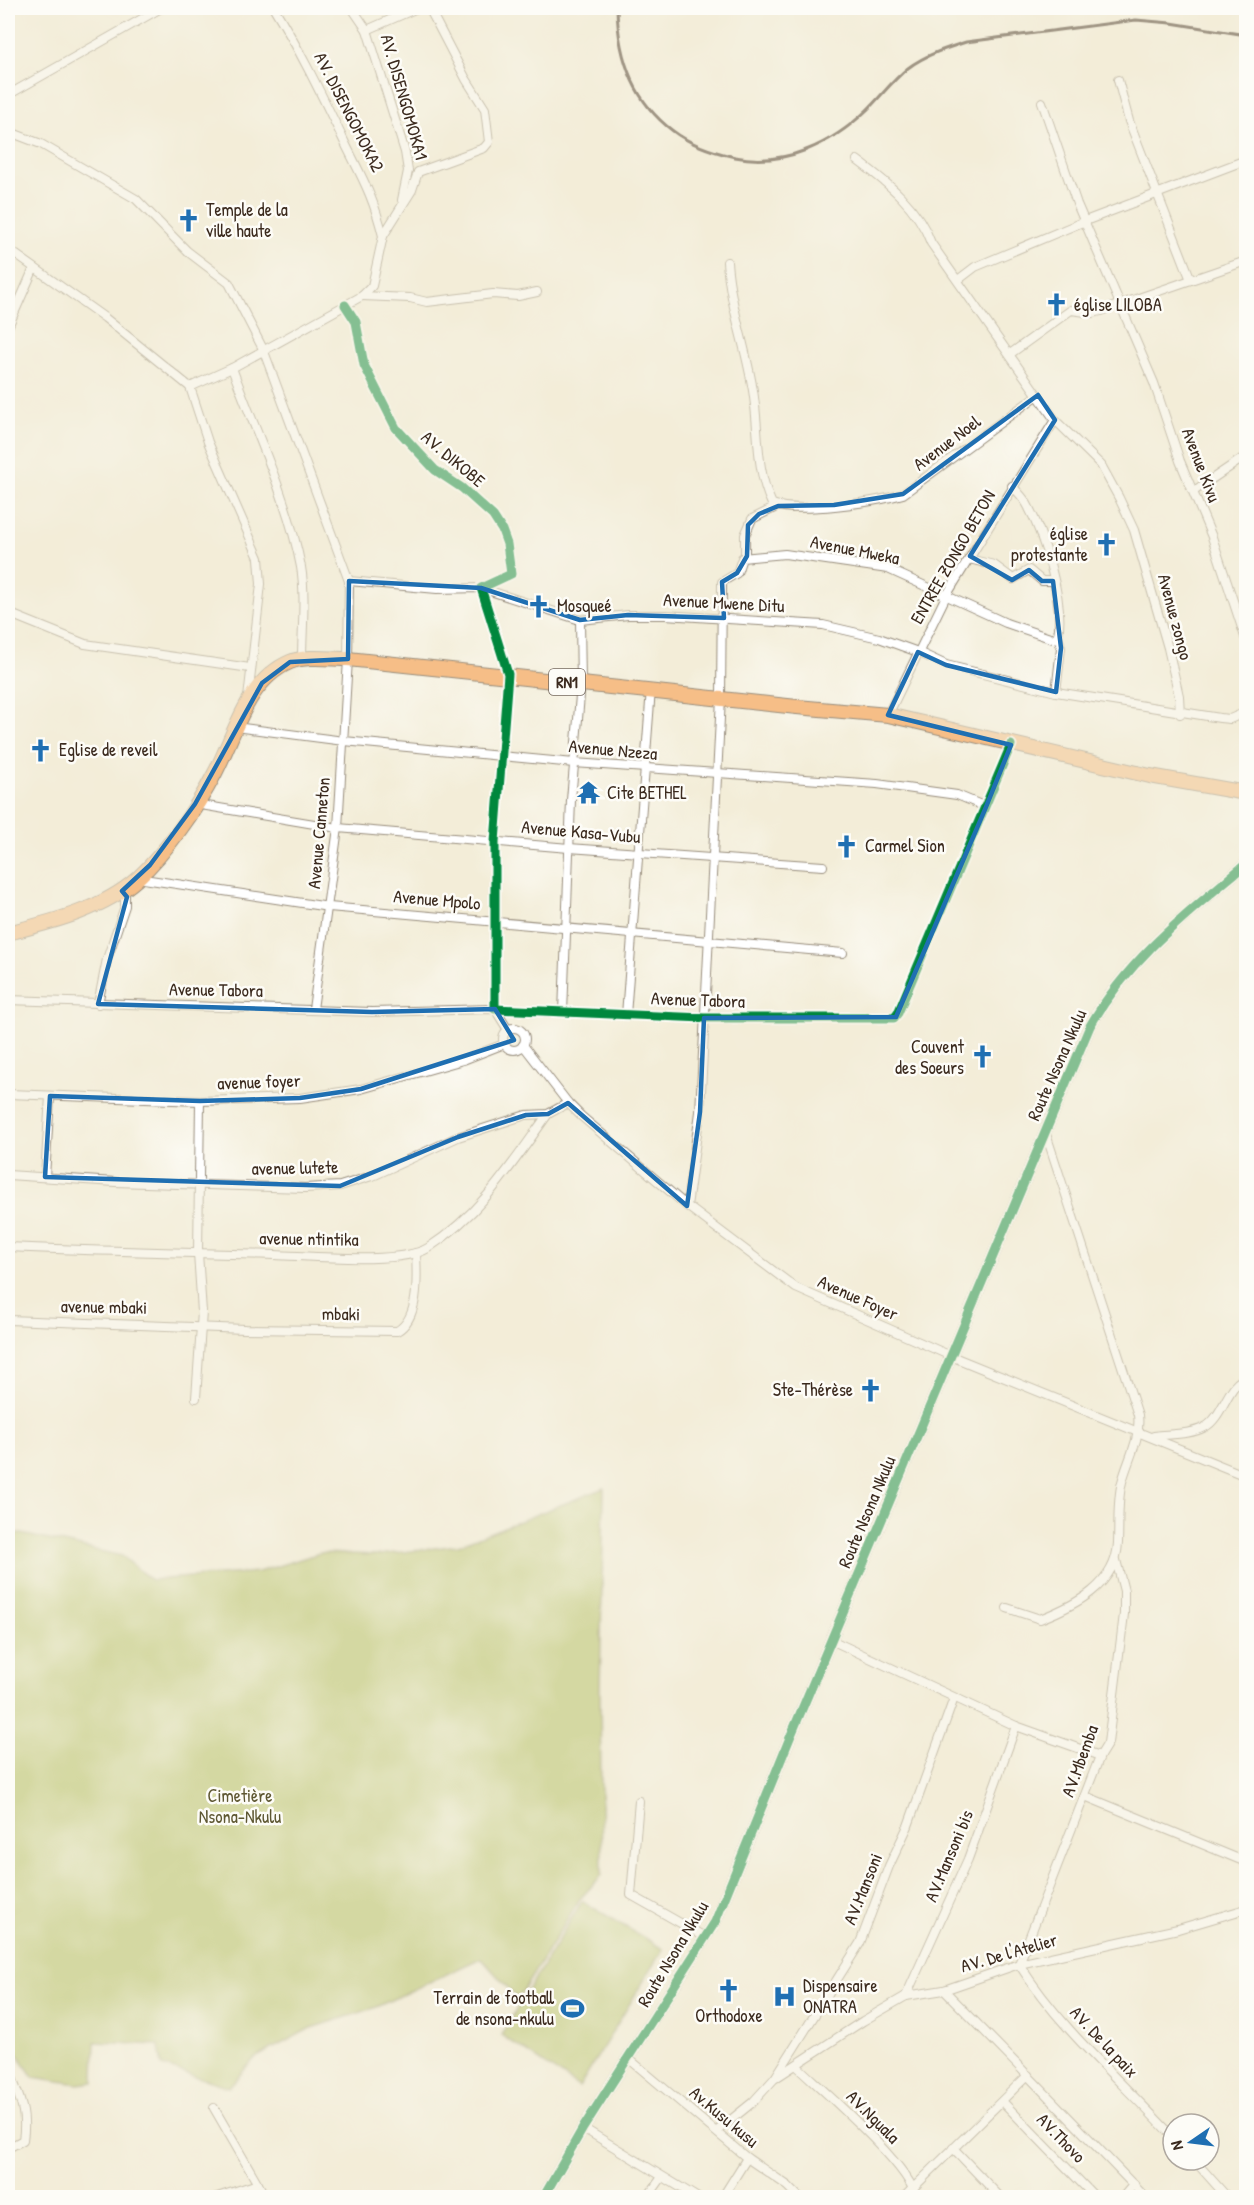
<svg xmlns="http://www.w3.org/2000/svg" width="1254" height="2205" font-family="'Patrick Hand',sans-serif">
	<rect width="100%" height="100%" fill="#fdfcf7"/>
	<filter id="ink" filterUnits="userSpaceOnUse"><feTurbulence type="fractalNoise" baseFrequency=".0167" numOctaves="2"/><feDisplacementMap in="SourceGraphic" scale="12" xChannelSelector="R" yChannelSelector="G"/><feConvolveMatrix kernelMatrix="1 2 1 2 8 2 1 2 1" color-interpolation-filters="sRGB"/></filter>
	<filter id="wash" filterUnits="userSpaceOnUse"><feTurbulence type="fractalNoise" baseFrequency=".008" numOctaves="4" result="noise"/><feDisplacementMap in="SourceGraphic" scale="24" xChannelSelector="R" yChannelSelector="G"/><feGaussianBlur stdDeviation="1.35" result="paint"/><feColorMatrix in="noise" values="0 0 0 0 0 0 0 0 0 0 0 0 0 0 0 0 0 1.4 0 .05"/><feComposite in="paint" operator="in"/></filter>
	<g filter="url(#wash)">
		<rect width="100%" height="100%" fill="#f3edd8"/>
		<g fill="#b0bf61" stroke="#767440" stroke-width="1.5">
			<polygon points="604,1488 600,1691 602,1875 579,1900 518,1999 481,1958 374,2008 309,2029 255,2058 229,2087 162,2066 159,2045 95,2042 94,2082 78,2084 33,2077 8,2040 8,1531 122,1556 151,1580 258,1572 320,1553 379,1555 458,1545"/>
			<polygon points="582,1901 663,1949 579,2087 501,2035"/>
		</g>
	</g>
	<g filter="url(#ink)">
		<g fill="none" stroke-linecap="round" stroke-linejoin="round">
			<defs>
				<g id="minor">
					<path d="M274,8C300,50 321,94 343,139C361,176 373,195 383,236"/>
					<polyline points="352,8 367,30 405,152 408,171 402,200"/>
					<polyline points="367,30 417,8"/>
					<polyline points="1118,80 1129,121 1191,280"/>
					<polyline points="8,95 161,8"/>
					<polyline points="1042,102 1077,204 1154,383 1180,461 1212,537 1246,640"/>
					<polyline points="8,126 15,134 41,144 136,199 187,251 229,283 263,349 349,581 348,659 338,828 313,1009"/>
					<path d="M857,160C888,183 918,207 931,243L1055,420L1101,465L1119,498L1134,530L1168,648L1179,696L1180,714"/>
					<polyline points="8,249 105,318 190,387 208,442 259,558 261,584 248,698"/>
					<path d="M727,262C730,304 745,344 752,385C760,424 754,467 772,504C797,514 876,502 903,494L1038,395"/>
					<polyline points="958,280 975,267 1085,221 1246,160"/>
					<polyline points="362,296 410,298 427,302 493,294 518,296 537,292"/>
					<polyline points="345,305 356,322 364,365 396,428 435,470 462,488 493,516 502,530 507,544 511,574 481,588 508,674 495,842 495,1009 704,1018 894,1018 898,1013 1011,745"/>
					<polyline points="8,327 34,268"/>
					<polyline points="1010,354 1071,310 1093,313 1101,311 1246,261"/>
					<path d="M232,368C256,433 288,499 301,567C306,597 302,629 302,659"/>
					<polyline points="190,387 232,368 362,296 372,286 383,236 412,190 418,172 484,148 489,142 485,109 466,79 429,8"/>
					<polyline points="1194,491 1246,456"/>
					<polyline points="745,557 745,535 752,519 778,506"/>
					<polyline points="969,559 994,565 1013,579 1029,570 1042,581 1053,581"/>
					<polyline points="349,581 437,589 481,588 580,620 628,615 665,615 823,625 879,638 918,652 946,665 1056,692 1220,718 1230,719 1246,712"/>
					<polyline points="8,613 85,644 250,668"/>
					<polyline points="1056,692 1061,648 1058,635"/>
					<polyline points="888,715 946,596 1055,420"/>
					<polyline points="235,727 344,741 574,763 877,784 957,795 986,807"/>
					<polyline points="195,804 338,828 569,848 823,866"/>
					<polyline points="137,878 329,907 843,953"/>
					<polyline points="8,1000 372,1012 495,1009 508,1030"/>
					<polyline points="98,1004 107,959 125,906 125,895 122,891"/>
					<polyline points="563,1013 571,800 581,684 580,620"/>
					<polyline points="626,1015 651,689"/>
					<circle cx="514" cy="1039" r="11"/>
					<polyline points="523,1045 568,1103 581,1116 687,1206 796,1288 951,1356 1246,1476"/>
					<polyline points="8,1094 200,1101 300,1098 361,1089 463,1060 504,1044"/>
					<polyline points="8,1175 115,1182 305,1188 340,1186 375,1175 458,1137 526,1115 548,1114 568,1103"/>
					<polyline points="45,1177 50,1096"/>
					<path d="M687,1206L700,1112L721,698L722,582L737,573L742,558L785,554L888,569L1006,623L1053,639L1058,635C1065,602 1043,533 1027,504C1023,497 1017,491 1012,486"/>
					<path d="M8,1247C97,1251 186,1253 275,1255C309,1256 401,1265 428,1248C481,1214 512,1164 548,1114"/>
					<path d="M8,1320L245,1329L397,1331C420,1318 417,1276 416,1253"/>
					<polyline points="196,1398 202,1312 198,1253 200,1101"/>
					<path d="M1154,1436C1170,1434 1190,1435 1205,1427C1223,1418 1229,1380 1246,1379"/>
					<path d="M1116,1560L1124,1591V1614L1108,1743L1100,1756L1019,1964C1061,2030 1120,2080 1173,2137"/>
					<path d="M1007,1608L1040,1619C1076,1605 1116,1585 1118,1543C1119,1523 1117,1501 1122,1482C1128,1459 1141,1439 1138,1415L1045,1131"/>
					<polyline points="831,1640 1016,1726 1100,1756"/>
					<polyline points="1085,1796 1246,1862"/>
					<polyline points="639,1801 631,1895 705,1937"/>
					<path d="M944,1990C1012,2059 1079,2128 1146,2198"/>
					<polyline points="906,1996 968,1859 1016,1726"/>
					<polyline points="628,2058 747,2158 788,2186 800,2198"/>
					<path d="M8,2065C16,2094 28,2107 23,2140L8,2148"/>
					<path d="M797,2066C822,2090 912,2167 916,2198"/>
					<polyline points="775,2078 860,1943 889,1866 908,1826 954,1698"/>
					<polyline points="1002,2101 1096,2198"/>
					<polyline points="214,2108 266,2198"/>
					<polyline points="583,2128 698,2198"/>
					<polyline points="717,2131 753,2102 774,2079 863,2021 906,1996 944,1990 1019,1964 1178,1929 1246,1909"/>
					<polyline points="953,2148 1001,2198"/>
					<polyline points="1194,2160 1228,2198"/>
					<polyline points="214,2198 258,2184"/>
					<polyline points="647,2198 662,2177"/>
					<polyline points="722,2198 747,2158"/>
					<polyline points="903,2198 1028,2075"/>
					<polyline points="1122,2198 1134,2184"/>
				</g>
				<path id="tertiary" d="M543,2198L583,2128L715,1922L789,1740L1090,1026C1129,958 1188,913 1246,864"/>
				<path id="trunk" d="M8,933C51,922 102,910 137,879C167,851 196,810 215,773C235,735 246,681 290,662C307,655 330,659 348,659L797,707L888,715L1150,776L1246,793"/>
			</defs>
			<use href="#minor" stroke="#978c7b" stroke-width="10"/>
			<use href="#tertiary" stroke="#978c7b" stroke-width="13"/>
			<use href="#trunk" stroke="#978c7b" stroke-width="16"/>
			<use href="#minor" stroke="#fff" stroke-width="8"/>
			<use href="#tertiary" stroke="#fff" stroke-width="10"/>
			<use href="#trunk" stroke="#f6be87" stroke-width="14"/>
			<path stroke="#3b2a1e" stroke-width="3" d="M617,8C618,56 633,101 673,131C691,145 713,152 735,157C784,167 832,144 867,110C881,96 893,80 908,68C925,55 947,48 966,42L1136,20L1171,23L1246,35"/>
			<defs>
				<g id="cycleway">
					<polyline points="345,305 356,322 364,365 396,428 435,470 462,488 493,516 502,530 507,544 511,574 481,588 508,674 495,842 495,1009 704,1018 894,1018 898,1013 1011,745"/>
					<path d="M543,2198L583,2128L715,1922L789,1740L1090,1026C1129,958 1188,913 1246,864"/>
				</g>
			</defs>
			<use href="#cycleway" stroke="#fdfcf7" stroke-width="13"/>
			<use href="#cycleway" stroke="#00873e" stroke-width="9"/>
		</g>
	</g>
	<path d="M0 0H1254V2205H0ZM1038,395L1055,420L970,556L1012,580L1029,570L1042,581H1053L1061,648L1056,692L946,665L918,652L888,715L1011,745L986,807L896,1017L704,1018L700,1112L687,1206L568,1103L548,1114L526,1115L458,1137L340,1186L45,1177L50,1096L200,1101L300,1098L361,1089L514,1040L495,1009L372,1012L98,1004L127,897L122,891L150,865L195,804L262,683L290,662L348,659L349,581L481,588L580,620L628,615L724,618L722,582L737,573L747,556L748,525L759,514L778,506L834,505L903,494Z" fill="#f3edd8" fill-opacity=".55" fill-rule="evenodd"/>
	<path fill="none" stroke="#1f6fb2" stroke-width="4.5" stroke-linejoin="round" d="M1038,395L1055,420L970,556L1012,580L1029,570L1042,581H1053L1061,648L1056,692L946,665L918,652L888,715L1011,745L986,807L896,1017L704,1018L700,1112L687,1206L568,1103L548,1114L526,1115L458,1137L340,1186L45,1177L50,1096L200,1101L300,1098L361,1089L514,1040L495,1009L372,1012L98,1004L127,897L122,891L150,865L195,804L262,683L290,662L348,659L349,581L481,588L580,620L628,615L724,618L722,582L737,573L747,556L748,525L759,514L778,506L834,505L903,494Z"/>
	<defs>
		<symbol id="church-bare" viewBox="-9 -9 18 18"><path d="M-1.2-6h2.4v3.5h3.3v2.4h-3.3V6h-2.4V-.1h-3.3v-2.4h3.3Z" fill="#1f6fb2" stroke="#fdfcf7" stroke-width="2.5" paint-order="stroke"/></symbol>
		<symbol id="temple-bare" viewBox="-9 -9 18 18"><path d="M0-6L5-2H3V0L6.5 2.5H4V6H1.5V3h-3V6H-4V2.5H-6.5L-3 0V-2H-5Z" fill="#1f6fb2" stroke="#fdfcf7" stroke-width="2.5" paint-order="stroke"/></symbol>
		<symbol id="hospital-bare" viewBox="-9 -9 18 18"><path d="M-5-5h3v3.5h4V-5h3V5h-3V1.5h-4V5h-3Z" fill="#1f6fb2" stroke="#fdfcf7" stroke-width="2.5" paint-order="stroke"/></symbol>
		<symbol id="stadium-bare" viewBox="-9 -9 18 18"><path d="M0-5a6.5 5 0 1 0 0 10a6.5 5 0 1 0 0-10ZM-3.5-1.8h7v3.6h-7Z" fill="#1f6fb2" stroke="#fdfcf7" stroke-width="2.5" paint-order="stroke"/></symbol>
	</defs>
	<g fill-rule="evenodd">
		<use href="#church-bare" x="172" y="204" width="33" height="33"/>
		<use href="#church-bare" x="1040" y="288" width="33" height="33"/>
		<use href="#church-bare" x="1090" y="528" width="33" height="33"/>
		<use href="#church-bare" x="522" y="590" width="33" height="33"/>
		<use href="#church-bare" x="24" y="734" width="33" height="33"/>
		<use href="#temple-bare" x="572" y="776" width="33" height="33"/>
		<use href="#church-bare" x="830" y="830" width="33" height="33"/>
		<use href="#church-bare" x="966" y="1040" width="33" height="33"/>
		<use href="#church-bare" x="854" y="1374" width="33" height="33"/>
		<use href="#church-bare" x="712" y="1974" width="33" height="33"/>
		<use href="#hospital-bare" x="768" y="1980" width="33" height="33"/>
		<use href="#stadium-bare" x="556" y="1992" width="33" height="33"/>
	</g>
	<g text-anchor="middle" stroke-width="5" stroke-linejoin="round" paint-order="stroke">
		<rect fill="#fdfcf7" stroke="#75695f" stroke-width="1.5" x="549" y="669" width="36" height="26" rx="4.5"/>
		<g font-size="16" font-weight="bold" fill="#3b2a1e">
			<text x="567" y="688">RN1</text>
		</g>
		<g font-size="18" fill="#3b2a1e" stroke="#fdfcf7">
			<text transform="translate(404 97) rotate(74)" y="6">AV. DISENGOMOKA1</text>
			<text transform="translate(349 112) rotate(63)" y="6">AV. DISENGOMOKA2</text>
			<text transform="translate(947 443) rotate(-37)" y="6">Avenue Noel</text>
			<text transform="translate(453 459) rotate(40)" y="6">AV. DIKOBE</text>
			<text transform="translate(1201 465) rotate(69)" y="6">Avenue Kivu</text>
			<text transform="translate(855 550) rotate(11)" y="6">Avenue Mweka</text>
			<text transform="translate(953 557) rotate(-60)" y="6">ENTREE ZONGO BETON</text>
			<text transform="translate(724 603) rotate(3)" y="6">Avenue Mwene Ditu</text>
			<text transform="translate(1175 617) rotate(75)" y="6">Avenue zongo</text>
			<text transform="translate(613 750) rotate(5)" y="6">Avenue Nzeza</text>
			<text transform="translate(581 832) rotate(5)" y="6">Avenue Kasa-Vubu</text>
			<text transform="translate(319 833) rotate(-85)" y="6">Avenue Canneton</text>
			<text transform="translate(437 900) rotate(5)" y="6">Avenue Mpolo</text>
			<text transform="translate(216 990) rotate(1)" y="6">Avenue Tabora</text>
			<text transform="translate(698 1000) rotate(2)" y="6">Avenue Tabora</text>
			<text transform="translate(1057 1065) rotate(-66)" y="6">Route Nsona Nkulu</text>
			<text transform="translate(259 1082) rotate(-2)" y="6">avenue foyer</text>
			<text transform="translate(295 1168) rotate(-1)" y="6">avenue lutete</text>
			<text transform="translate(309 1239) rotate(1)" y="6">avenue ntintika</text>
			<text transform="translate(858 1298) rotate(24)" y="6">Avenue Foyer</text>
			<text transform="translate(104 1307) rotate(1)" y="6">avenue mbaki</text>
			<text transform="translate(341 1314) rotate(1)" y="6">mbaki</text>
			<text transform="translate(867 1512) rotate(-67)" y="6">Route Nsona Nkulu</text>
			<text transform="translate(1080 1761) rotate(-70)" y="6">AV.Mbemba</text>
			<text transform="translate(949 1856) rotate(-67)" y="6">AV.Mansoni bis</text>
			<text transform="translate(863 1889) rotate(-68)" y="6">AV.Mansoni</text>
			<text transform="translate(1009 1953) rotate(-16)" y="6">AV. De l'Atelier</text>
			<text transform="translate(673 1954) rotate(-59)" y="6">Route Nsona Nkulu</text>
			<text transform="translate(1104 2042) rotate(47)" y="6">AV. De la paix</text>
			<text transform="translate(724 2117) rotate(40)" y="6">Av.Kusu kusu</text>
			<text transform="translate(873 2117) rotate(45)" y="6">AV.Nguala</text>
			<text transform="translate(1061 2138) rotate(46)" y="6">AV.Thovo</text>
		</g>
		<g font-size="18" fill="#3b2a1e" stroke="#fdfcf7" text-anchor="start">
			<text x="206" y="216">Temple de la<tspan x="206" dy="21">ville haute</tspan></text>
			<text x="1074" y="311">église LILOBA</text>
			<text x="1088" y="540" text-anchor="end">église<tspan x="1088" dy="21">protestante</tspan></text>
			<text x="557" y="612">Mosqueé</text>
			<text x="59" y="756">Eglise de reveil</text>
			<text x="607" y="799">Cite BETHEL</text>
			<text x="865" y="852">Carmel Sion</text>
			<text x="964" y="1053" text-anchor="end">Couvent<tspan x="964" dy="21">des Soeurs</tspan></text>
			<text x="853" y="1396" text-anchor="end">Ste-Thérèse</text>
			<text x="803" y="1992">Dispensaire<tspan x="803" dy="21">ONATRA</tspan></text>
			<text x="554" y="2004" text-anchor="end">Terrain de football<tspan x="554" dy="21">de nsona-nkulu</tspan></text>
			<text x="729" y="2022" text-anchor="middle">Orthodoxe</text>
		</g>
		<g font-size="18" fill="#5e5732" stroke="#fdfcf7">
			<text x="240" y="1802">Cimetière<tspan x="240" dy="21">Nsona-Nkulu</tspan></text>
		</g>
	</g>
	<rect width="1254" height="2205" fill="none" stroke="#fdfcf7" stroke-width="30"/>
	<g transform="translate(1191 2142) rotate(256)"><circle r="28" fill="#fdfcf7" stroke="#afa8a0" stroke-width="1.5"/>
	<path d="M0-4.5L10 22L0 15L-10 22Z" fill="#1f6fb2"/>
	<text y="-9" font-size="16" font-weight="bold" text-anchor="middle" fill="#3b2a1e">N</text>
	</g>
</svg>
